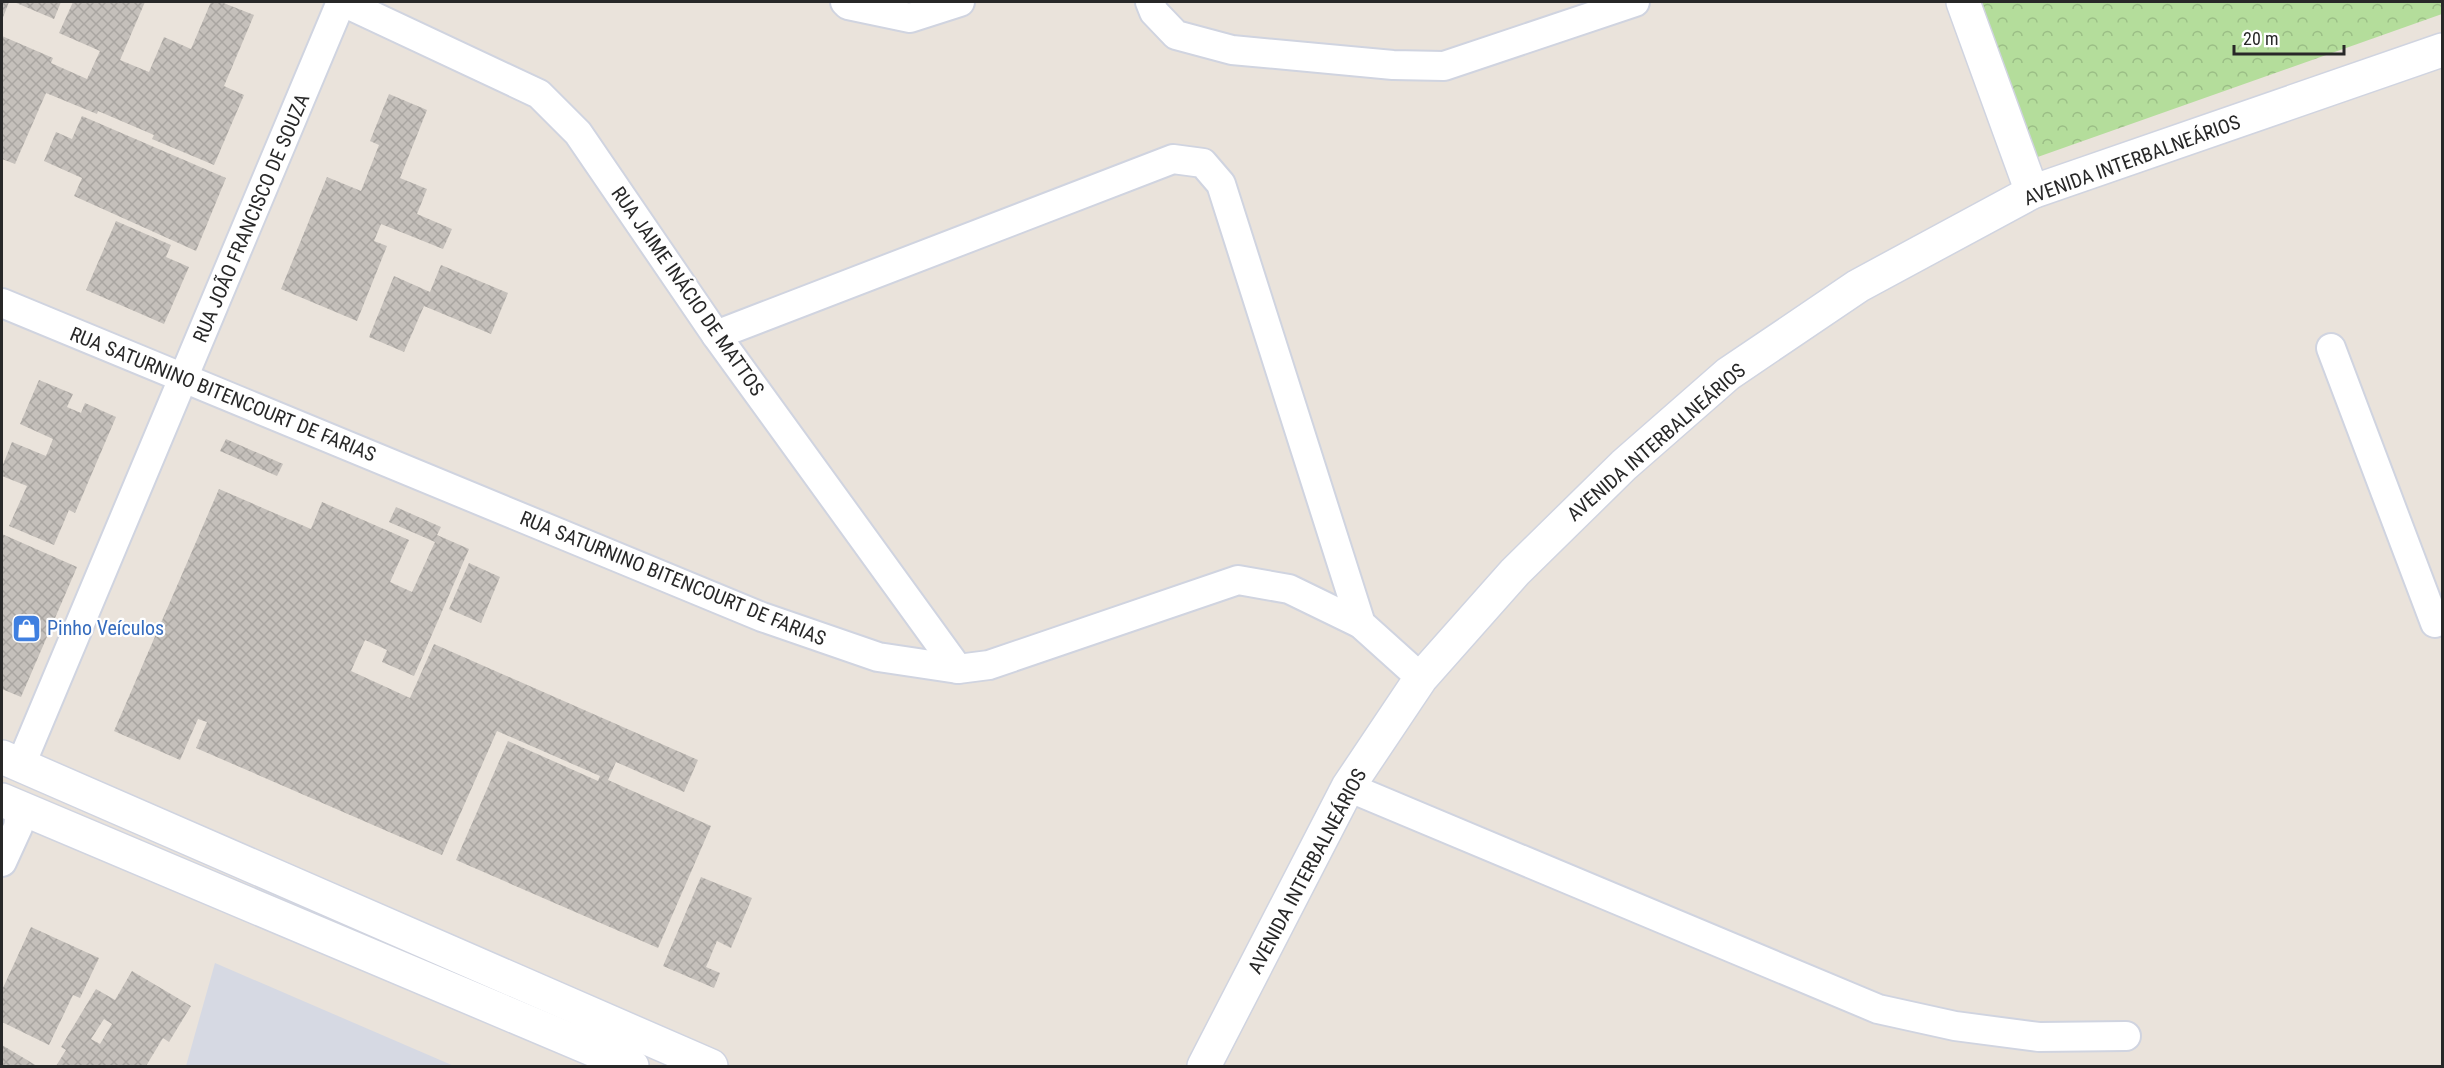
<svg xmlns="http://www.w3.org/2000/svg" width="2444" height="1068" font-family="'Roboto Condensed',sans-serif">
	<defs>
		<pattern id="park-crowns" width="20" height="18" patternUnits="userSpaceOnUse" patternTransform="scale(1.5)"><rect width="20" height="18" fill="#b4dd9b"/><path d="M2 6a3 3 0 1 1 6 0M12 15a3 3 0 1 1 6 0" fill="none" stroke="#9bbe86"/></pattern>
		<pattern id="building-cross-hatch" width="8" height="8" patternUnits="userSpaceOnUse" patternTransform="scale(1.5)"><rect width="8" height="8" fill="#c5c0bb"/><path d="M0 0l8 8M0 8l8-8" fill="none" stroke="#a9a5a1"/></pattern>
	</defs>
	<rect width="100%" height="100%" fill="#eae3db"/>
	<polygon fill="#d6d9e3" points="215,963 454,1066 186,1066"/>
	<polygon fill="url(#park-crowns)" points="1982,2 2442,2 2442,14 2032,159"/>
	<g fill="url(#building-cross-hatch)" fill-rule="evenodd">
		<polygon points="2,2 9,2 2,20"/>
		<polygon points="14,2 61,2 54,19"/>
		<polygon points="73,2 145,2 120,60 149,72 164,37 191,49 211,2 221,2 254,15 224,86 244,95 214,165 152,139 154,135 98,111 97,114 46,93 15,164 2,159 2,36 53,58 51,63 87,79 100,51 59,33"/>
		<polygon points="389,94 427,110 400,178 427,189 417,214 452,229 443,249 381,224 374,241 387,246 357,321 281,289 327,177 361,191 379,145 370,141"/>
		<polygon points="82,116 226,178 196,251 74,196 82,178 44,161 56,132 72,139"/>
		<polygon points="116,221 171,245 166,257 189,267 164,324 86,290"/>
		<polygon points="441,265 508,293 491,334 424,306 404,352 369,337 394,276 430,292"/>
		<polygon points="39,380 73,394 67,407 81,413 85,403 116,417 75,513 69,510 54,545 9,526 27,486 2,476 2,467 12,442 46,456 53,439 20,424"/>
		<polygon points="226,439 283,464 277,476 220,451"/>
		<polygon points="219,489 311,529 322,502 409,540 390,582 412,592 435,542 389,522 396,507 441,527 437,535 469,549 414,676 382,662 387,650 365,640 351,671 410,698 434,644 698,760 684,792 616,762 608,780 711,826 658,948 456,860 508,741 598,781 600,776 497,731 442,855 196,748 207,722 198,719 180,760 114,731"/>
		<polygon points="2,534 77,567 21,697 2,689"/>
		<polygon points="469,563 500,577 481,623 449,609"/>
		<polygon points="701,877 752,898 731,948 717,941 706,967 720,973 714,988 663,966"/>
		<polygon points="31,927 99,958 80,998 73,995 49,1045 2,1022 2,990"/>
		<path d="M132,971L191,1006L169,1042L163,1038L146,1066H56L66,1050L61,1047L96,989L115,1000ZM104,1019L112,1024L100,1044L91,1039Z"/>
		<polygon points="2,1045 37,1066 2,1066"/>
	</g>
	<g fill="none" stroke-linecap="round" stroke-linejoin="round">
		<defs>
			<g id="street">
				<polyline points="343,2 539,94 578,133 716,335 958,669"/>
				<polyline points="845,2 848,5 910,18 960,2"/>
				<polyline points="1150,2 1154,12 1176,35 1232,50 1393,65 1444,66 1635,2"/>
				<polyline points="2,303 762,617 878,657 958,669 989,665 1238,580 1289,589 1361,624"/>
				<polyline points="716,335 1173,159 1203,163 1221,184 1361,624 1421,678"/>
				<polyline points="2331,348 2435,623"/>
				<polyline points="23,766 27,750 341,2"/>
				<polyline points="1348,787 1878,1009 1955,1026 2039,1037 2126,1036"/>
				<polyline points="2,862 18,827 20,808"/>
			</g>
			<g id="secondary">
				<polyline points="1963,2 2032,192"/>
				<polyline points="2,757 711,1066"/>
				<polyline points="2,800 632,1066"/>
				<polyline points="1204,1066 1348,787 1421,678 1515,572 1624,465 1728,374 1858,286 2032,192 2442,50"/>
			</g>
		</defs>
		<use href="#street" stroke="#d0d4e0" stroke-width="32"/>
		<use href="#secondary" stroke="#d0d4e0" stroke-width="36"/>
		<use href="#street" stroke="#fff" stroke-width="28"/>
		<use href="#secondary" stroke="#fff" stroke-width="33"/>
	</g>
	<defs>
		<symbol id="shop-square" viewBox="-11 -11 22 22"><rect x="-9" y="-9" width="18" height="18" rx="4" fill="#3f7fe0" stroke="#fff"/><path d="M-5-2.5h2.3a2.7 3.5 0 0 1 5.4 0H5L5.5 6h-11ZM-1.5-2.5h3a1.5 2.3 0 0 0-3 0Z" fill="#fff"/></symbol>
	</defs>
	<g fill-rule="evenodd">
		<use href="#shop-square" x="10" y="612" width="33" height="33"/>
	</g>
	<g text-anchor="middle" stroke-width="4.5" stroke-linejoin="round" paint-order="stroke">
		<g font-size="20" fill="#282828" stroke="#fff">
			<text transform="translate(2132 160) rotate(-20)" y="7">AVENIDA INTERBALNEÁRIOS</text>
			<text transform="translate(251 218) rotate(-67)" y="7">RUA JOÃO FRANCISCO DE SOUZA</text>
			<text transform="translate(688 291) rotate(55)" y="7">RUA JAIME INÁCIO DE MATTOS</text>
			<text transform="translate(223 394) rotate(22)" y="7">RUA SATURNINO BITENCOURT DE FARIAS</text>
			<text transform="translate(1656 442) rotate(-41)" y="7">AVENIDA INTERBALNEÁRIOS</text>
			<text transform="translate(673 578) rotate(22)" y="7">RUA SATURNINO BITENCOURT DE FARIAS</text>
			<text transform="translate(1307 871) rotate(-62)" y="7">AVENIDA INTERBALNEÁRIOS</text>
		</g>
		<g font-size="20" fill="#366cbe" stroke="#fff" text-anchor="start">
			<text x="47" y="635">Pinho Veículos</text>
		</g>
	</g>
	<rect width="2444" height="1068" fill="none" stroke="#282828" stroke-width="6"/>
	<path d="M2234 45v9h110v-9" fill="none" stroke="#282828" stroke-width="3"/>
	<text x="2243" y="45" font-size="18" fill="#282828" stroke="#ffffff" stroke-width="4.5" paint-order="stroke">20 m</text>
</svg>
